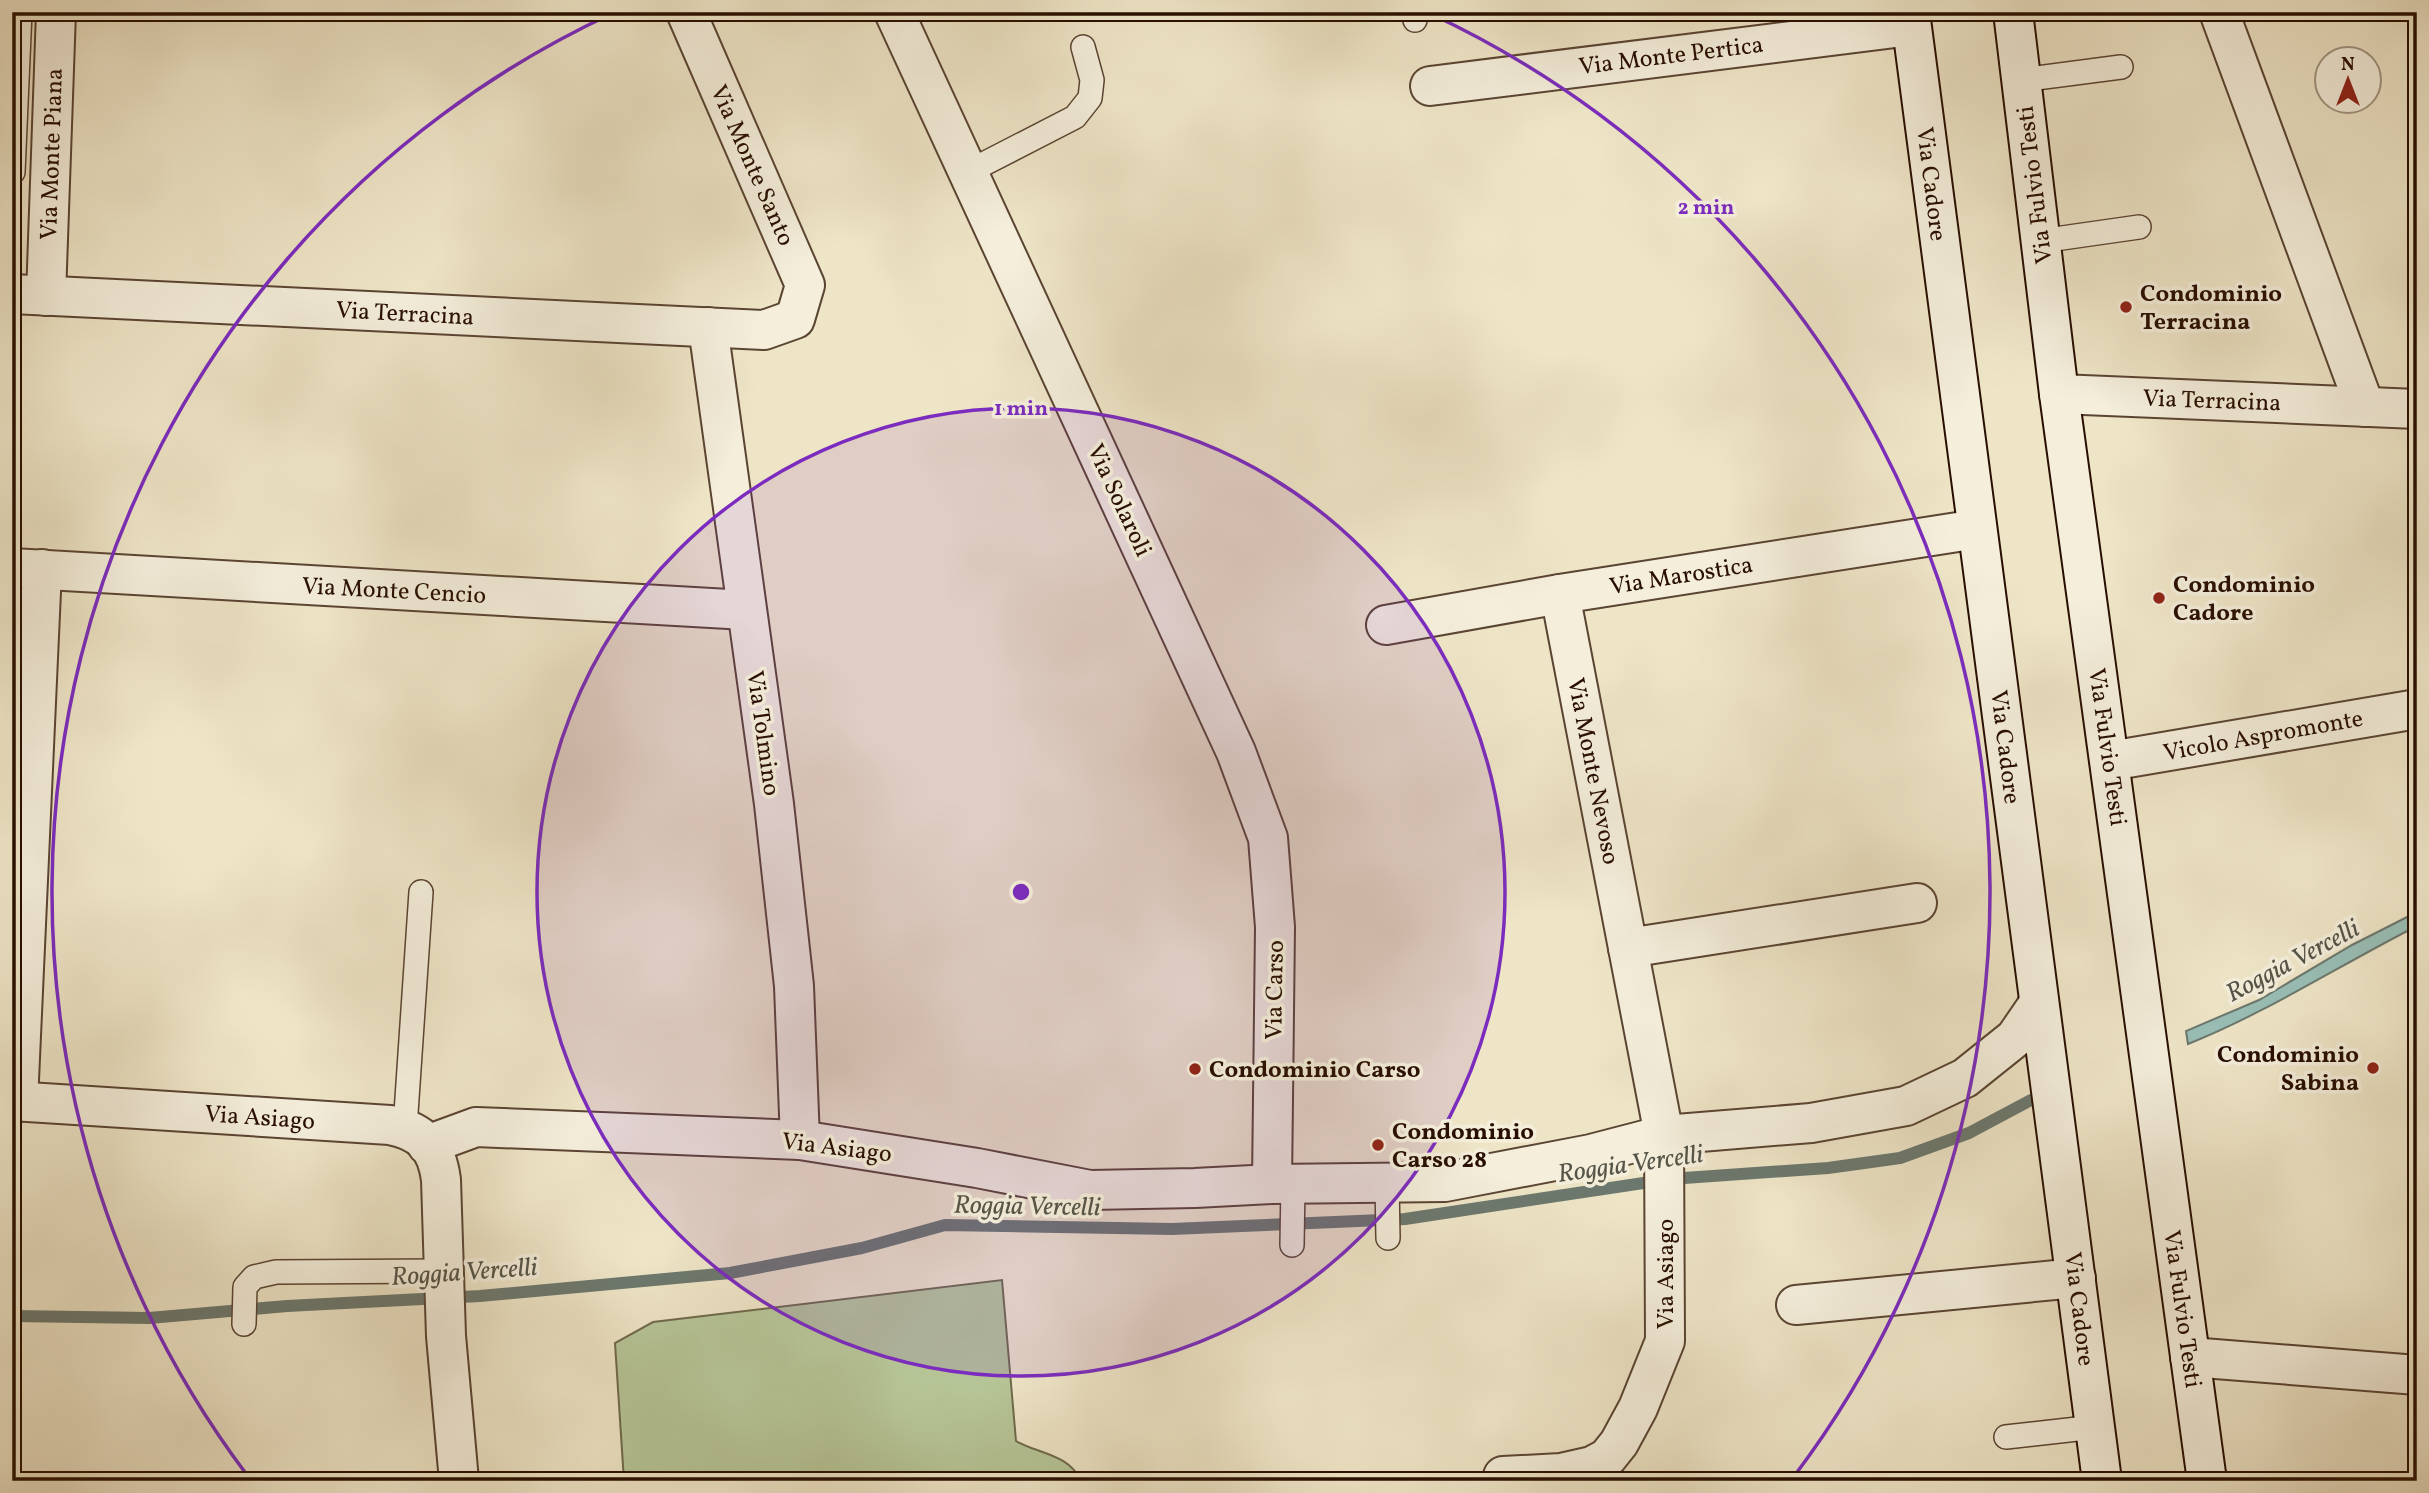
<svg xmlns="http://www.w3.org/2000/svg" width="2429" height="1493" font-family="Vollkorn,serif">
	<rect width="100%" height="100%" fill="#eee5c7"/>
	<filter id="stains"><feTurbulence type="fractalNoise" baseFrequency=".00286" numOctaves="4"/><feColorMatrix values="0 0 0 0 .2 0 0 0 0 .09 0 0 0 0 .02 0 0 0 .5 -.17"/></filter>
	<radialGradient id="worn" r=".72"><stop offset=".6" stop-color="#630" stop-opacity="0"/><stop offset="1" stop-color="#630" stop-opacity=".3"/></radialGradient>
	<path fill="#b6c597" stroke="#6f6a4c" stroke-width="2" d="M1002,1280L1016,1441C1039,1454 1069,1454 1081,1481H624L615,1343L653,1322Z"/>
	<path fill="#99bfb7" stroke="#6c786e" stroke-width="2" d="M2417,912V926C2340,965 2268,1012 2188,1044L2186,1031L2259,1000L2352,945Z"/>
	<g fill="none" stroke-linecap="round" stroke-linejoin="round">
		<polyline stroke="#6c786e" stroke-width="12" points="12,1316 149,1318 287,1306 480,1296 730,1273 862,1248 945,1225 1172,1229 1405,1219 1670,1179 1828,1168 1900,1158 1969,1133 2031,1100"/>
		<defs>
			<g id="lane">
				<polyline points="1415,20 1415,12"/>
				<polyline points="2021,80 2121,67"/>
				<polyline points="13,172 20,12"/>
				<polyline points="968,172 1075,117 1090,98 1092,80 1083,47"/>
				<polyline points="2041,241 2139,227"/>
				<polyline points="405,1128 421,892"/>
				<polyline points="1387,1183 1388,1238"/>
				<polyline points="1292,1245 1293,1184"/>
				<polyline points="244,1324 245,1287 254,1277 276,1272 443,1271"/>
				<polyline points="2006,1437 2095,1427"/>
			</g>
			<g id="street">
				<polyline points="894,12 1236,752 1268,838 1275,927 1272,1184"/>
				<polyline points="2219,12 2365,407"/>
				<polyline points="1430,86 1911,26"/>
				<polyline points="12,294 764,330 795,319 805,285 686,12"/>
				<polyline points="46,296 56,12"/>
				<polyline points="708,327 774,804 794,986 800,1140"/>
				<polyline points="2059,394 2417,409"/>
				<polyline points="12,568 746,610"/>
				<polyline points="1386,625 1560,594 1977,529"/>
				<polyline points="2110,761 2417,709"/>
				<polyline points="1628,948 1917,903"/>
				<path d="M12,1101L390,1125C422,1131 437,1147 441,1180L446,1336L459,1481"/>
				<polyline points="18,1102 42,569"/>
				<polyline points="427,1145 476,1127 800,1140 977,1168 1090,1190 1195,1188 1272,1184 1445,1182 1591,1154 1664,1135 1811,1123 1906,1106 1965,1078 2015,1038 2039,1003"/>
				<polyline points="1796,1305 2076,1278"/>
				<polyline points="2190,1357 2417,1375"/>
				<polyline points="1503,1476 1561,1473 1592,1466 1607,1458 1619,1443 1638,1408 1665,1341 1664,1135 1560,594"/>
			</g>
			<g id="secondary">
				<polyline points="1910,12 2102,1481"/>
				<polyline points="2013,12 2059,394 2207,1481"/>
			</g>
		</defs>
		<use href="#lane" stroke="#5a4432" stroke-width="26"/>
		<use href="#street" stroke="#5a4432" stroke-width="42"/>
		<use href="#secondary" stroke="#280e00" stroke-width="42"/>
		<use href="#lane" stroke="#f4eedb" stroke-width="23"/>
		<use href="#street" stroke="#f4eedb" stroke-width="38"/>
		<use href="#secondary" stroke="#f4eedb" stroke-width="38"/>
	</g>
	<circle cx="1021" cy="892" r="484" fill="#7b2cbf" fill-opacity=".12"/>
	<g fill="none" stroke="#7b2cbf" stroke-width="3.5">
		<circle cx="1021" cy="892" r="484"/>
		<path d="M247 1475A969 969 0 0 1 611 14M1431 14A969 969 0 0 1 1795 1475"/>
	</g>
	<g fill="#8f2418" stroke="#f4eedb" stroke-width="2.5">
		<circle cx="2126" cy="307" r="7"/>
		<circle cx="2159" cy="598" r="7"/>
		<circle cx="2373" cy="1068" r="7"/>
		<circle cx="1195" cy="1069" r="7"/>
		<circle cx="1378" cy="1145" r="7"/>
	</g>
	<g text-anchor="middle" stroke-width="7" stroke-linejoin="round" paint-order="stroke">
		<g font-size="24" fill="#280e00" stroke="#f4eedb">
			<text transform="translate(1671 55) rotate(-7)" y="8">Via Monte Pertica</text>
			<text transform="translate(51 154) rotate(-88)" y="8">Via Monte Piana</text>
			<text transform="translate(753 165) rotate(66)" y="8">Via Monte Santo</text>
			<text transform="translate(1932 184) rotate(83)" y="8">Via Cadore</text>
			<text transform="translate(2034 185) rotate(-97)" y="8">Via Fulvio Testi</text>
			<text transform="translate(405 313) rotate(3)" y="8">Via Terracina</text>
			<text transform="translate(2212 400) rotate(2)" y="8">Via Terracina</text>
			<text transform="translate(1120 500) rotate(65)" y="8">Via Solaroli</text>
			<text transform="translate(1681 575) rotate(-9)" y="8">Via Marostica</text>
			<text transform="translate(394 590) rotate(3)" y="8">Via Monte Cencio</text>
			<text transform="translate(764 733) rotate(82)" y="8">Via Tolmino</text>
			<text transform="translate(2263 735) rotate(-10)" y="8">Vicolo Aspromonte</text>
			<text transform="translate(2006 747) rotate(83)" y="8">Via Cadore</text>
			<text transform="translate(2108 747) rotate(82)" y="8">Via Fulvio Testi</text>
			<text transform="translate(1594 771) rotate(79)" y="8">Via Monte Nevoso</text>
			<text transform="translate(1274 990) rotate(-89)" y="8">Via Carso</text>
			<text transform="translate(260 1117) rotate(4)" y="8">Via Asiago</text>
			<text transform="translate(837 1147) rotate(7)" y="8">Via Asiago</text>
			<text transform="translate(1665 1274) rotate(-90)" y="8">Via Asiago</text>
			<text transform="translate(2080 1309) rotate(83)" y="8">Via Cadore</text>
			<text transform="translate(2183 1309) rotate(82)" y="8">Via Fulvio Testi</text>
		</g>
		<g font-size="24" font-weight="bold" fill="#280e00" stroke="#f4eedb" text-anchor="start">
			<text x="2140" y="301">Condominio<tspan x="2140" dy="28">Terracina</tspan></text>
			<text x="2173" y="592">Condominio<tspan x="2173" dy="28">Cadore</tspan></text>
			<text x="2359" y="1062" text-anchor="end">Condominio<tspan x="2359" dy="28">Sabina</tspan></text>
			<text x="1209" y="1077">Condominio Carso</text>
			<text x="1392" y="1139">Condominio<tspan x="1392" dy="28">Carso 28</tspan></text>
		</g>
		<g font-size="26" font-style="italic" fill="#555549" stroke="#f4eedb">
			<text transform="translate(2292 960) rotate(-28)" y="9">Roggia Vercelli</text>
			<text transform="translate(1630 1163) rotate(-8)" y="9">Roggia Vercelli</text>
			<text transform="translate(1027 1205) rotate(1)" y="9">Roggia Vercelli</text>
			<text transform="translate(464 1271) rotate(-4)" y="9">Roggia Vercelli</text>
		</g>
	</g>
	<circle cx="1021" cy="892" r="10" fill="#7b2cbf" stroke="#f4eedb" stroke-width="3.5"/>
	<g font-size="21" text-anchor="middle" font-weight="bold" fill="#7b2cbf" stroke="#f4eedb" stroke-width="7" stroke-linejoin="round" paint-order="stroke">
		<text x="1706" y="214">2 min</text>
		<text x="1021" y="415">1 min</text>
	</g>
	<rect width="2429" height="1493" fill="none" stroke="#eee5c7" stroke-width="42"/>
	<rect x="14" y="14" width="2401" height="1465" fill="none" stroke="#280e00" stroke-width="3.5"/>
	<rect x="21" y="21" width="2387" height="1451" fill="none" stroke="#280e00" stroke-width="2"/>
	<g transform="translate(2348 80)"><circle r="33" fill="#f4eedb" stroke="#a29483" stroke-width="2"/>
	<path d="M0-5L12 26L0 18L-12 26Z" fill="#8f2418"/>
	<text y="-10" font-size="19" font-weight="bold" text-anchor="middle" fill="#280e00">N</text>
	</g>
	<rect width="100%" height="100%" filter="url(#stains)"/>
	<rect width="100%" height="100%" fill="url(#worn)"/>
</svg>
